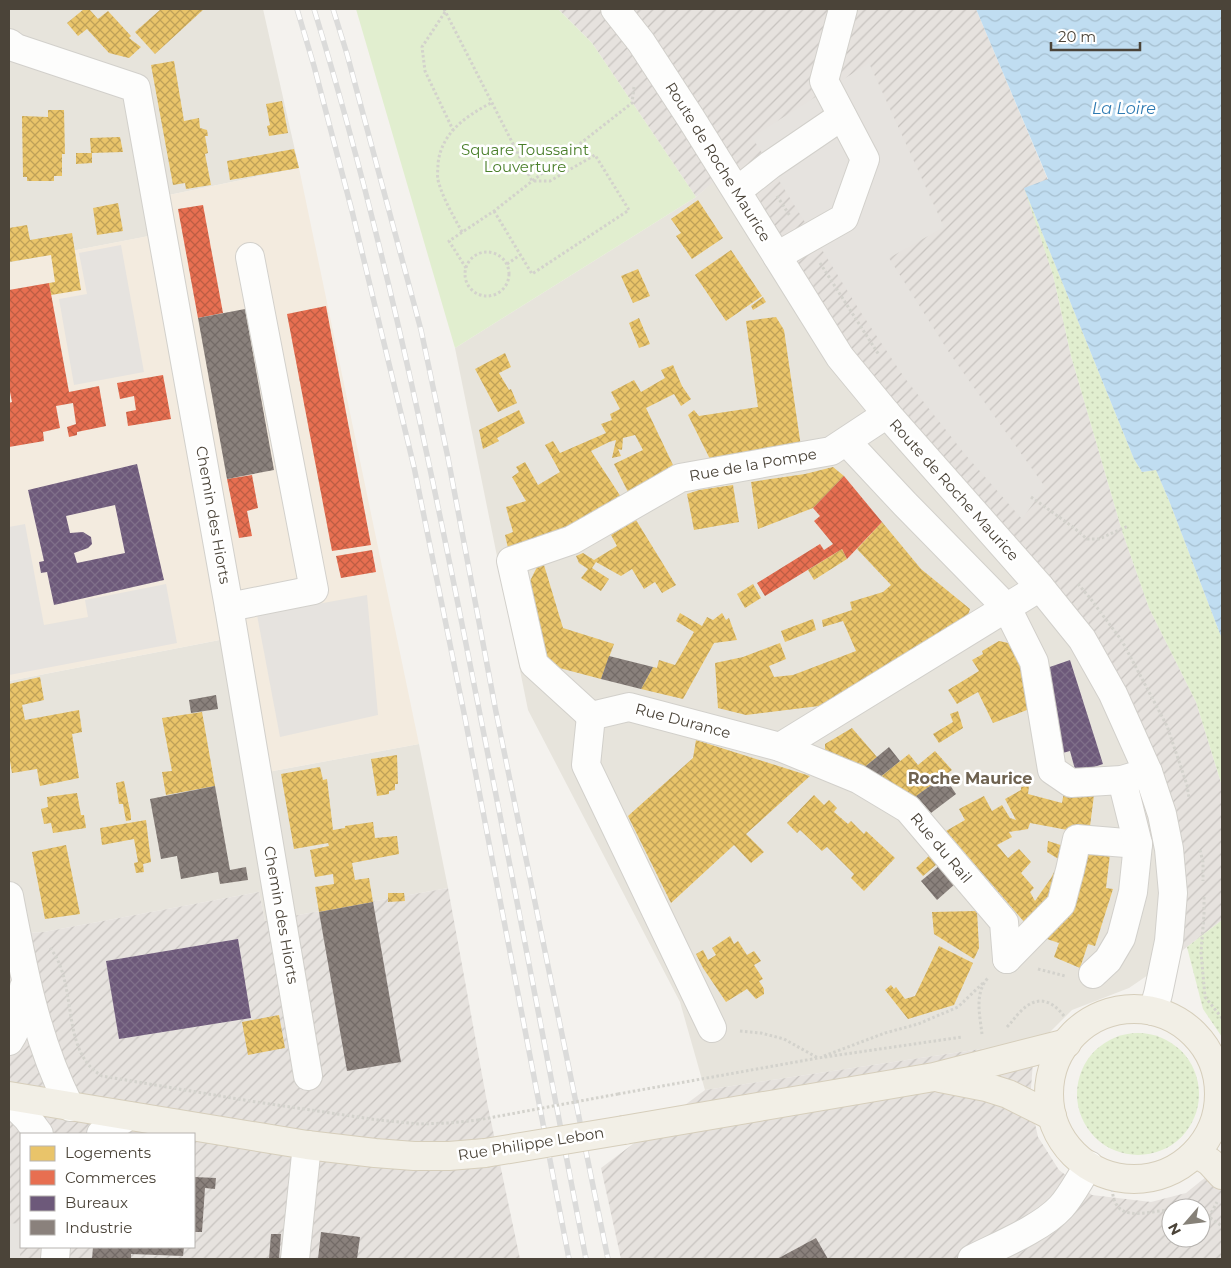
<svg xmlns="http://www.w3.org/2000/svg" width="1231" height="1268" font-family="Montserrat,sans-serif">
	<defs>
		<pattern id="industrial-furrows" width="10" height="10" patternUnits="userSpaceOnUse" patternTransform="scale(1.25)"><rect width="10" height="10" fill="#e6e2de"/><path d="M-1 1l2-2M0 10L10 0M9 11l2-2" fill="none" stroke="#c7c3bf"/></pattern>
		<pattern id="grass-dots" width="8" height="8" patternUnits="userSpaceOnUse" patternTransform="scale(1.25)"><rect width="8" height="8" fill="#e1eecf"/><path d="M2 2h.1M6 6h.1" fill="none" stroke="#c3cdb2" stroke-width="1.8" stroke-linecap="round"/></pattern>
		<pattern id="water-waves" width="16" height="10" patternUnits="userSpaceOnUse" patternTransform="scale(1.25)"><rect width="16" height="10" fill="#c0ddf1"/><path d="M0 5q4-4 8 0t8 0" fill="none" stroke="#a6bfcf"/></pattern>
		<pattern id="homes-cross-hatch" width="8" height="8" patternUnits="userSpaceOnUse" patternTransform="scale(1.25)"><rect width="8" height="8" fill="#e9c46a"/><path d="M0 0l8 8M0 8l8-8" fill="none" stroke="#bfa158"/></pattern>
		<pattern id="shops-cross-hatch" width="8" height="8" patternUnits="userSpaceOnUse" patternTransform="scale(1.25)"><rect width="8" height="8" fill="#e76f51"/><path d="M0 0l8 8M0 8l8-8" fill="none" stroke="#bd5d44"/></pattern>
		<pattern id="offices-cross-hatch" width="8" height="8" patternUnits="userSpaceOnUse" patternTransform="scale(1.25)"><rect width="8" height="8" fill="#6d597a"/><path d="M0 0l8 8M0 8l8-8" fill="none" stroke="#7f6f89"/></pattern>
		<pattern id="industry-cross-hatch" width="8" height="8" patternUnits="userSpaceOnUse" patternTransform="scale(1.25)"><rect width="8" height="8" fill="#8a817c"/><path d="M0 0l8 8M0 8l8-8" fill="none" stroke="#736b67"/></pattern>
	</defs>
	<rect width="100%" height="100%" fill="#f4f2ee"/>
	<g fill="#e7e4dc">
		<polygon points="9,9 263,9 299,168 159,197 165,233 9,263"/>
		<polygon points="725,171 1025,571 1167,798 1170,960 1129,988 1072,1010 1042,1040 705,1090 680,1002 528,710 455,348 696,197"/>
		<polygon points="235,637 257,774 419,744 448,888 265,921 259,892 44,932 9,934 9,681"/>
	</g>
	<polygon fill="#f3ebdf" points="299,168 419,744 257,774 235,637 9,681 9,263 164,233 159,197"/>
	<g fill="url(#industrial-furrows)" fill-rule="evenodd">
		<polygon points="558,9 976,9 1048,180 1025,189 1053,275 1071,356 1122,531 1149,608 1196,702 1222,786 1222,920 1170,960 1167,798 1095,653 900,427 725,172 696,197 592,43"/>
		<path d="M448,888L487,1102L520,1259H9V934L44,932L259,892L265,921ZM21,1134H194V1247H21Z"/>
		<path d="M1042,1040L1033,1062L1030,1101L1038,1137L1059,1170L1092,1195L1151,1202L1186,1193L1222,1164V1259H621L601,1168L705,1090ZM1171,1208H1201V1238H1171Z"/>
	</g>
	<g fill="url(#grass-dots)">
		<polygon points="1024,188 1134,459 1142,472 1156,470 1170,503 1222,639 1222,786 1196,702 1149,608 1122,531 1071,356 1053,275"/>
		<polygon points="1222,920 1222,1037 1203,1009 1187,947"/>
		<circle cx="1138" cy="1094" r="61"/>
	</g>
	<polygon fill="#e1eecf" points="356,9 558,9 592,43 696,197 455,348"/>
	<g fill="#e6e3df">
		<polygon points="869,63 944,227 889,258 950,354 1045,487 1022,519 964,453 904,377 860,311 752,137"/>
		<polygon points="121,245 144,372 74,385 59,299 87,294 79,253"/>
		<polygon points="25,524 44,625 88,617 85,600 166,584 177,643 9,675 9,527"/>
		<polygon points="367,595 378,715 280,737 257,615"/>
		<polygon points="9,1223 21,1224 20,1259 9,1259"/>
	</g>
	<polygon fill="url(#water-waves)" points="976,9 1222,9 1222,639 1170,503 1156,470 1142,472 1134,459 1024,188 1048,179"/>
	<g fill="url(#homes-cross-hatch)">
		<polygon points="84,9 89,9 98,19 108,11 131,36 129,38 141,47 129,58 109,53 87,29 78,36 67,23"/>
		<polygon points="161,9 204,9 155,54 135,32"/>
		<polygon points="174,61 184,121 199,118 200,128 207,130 208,136 205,136 208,153 205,154 211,185 186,189 185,183 173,185 151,65"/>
		<polygon points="282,101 288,133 269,136 267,126 270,125 266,104"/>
		<polygon points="48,110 64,110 65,154 62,154 62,176 54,176 54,181 27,181 27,177 23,177 22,116 48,117"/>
		<polygon points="120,137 123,152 91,153 90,138"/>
		<polygon points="294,149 299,168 230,180 227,161"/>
		<polygon points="76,153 92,153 92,163 76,164"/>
		<polygon points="698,200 723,238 692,259 676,236 681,233 671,219"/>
		<polygon points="118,203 123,231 97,235 93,208"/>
		<polygon points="27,225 30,240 72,233 81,290 51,295 49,283 55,282 51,255 9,262 9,228"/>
		<polygon points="731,250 762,296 726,321 695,275"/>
		<polygon points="638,269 650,296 633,303 621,276"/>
		<polygon points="763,297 766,302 753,310 751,306"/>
		<polygon points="776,317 784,330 801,447 710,459 688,415 694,410 699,416 758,407 746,321"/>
		<polygon points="639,318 650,344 639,348 629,323"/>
		<polygon points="505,353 511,367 499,373 509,390 511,389 517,403 498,412 475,369"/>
		<polygon points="673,365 682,386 691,399 681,406 674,394 646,408 673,465 628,492 614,464 643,450 635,435 623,438 622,450 618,449 621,456 612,458 616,440 609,442 591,451 621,497 557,532 508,548 505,535 513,532 506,507 526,501 512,477 519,472 516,467 525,462 538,485 560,472 545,445 553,441 560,453 606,433 601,424 612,420 610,414 620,409 611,392 634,380 641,392 665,378 661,370"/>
		<polygon points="519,410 525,423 497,438 499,441 483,449 479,430"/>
		<polygon points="833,467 844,476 813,508 758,529 751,482 805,474"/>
		<polygon points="733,485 739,522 694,530 687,494 699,490"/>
		<polygon points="636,520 676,585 662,593 655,582 644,589 632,569 621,576 596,562 592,568 609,579 601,591 581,578 588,569 579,563 576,556 583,553 594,560 617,546 611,535"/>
		<polygon points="882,522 921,569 970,609 967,618 819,706 746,715 718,708 715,663 743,657 780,643 786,659 769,666 774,677 793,675 856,651 843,621 823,627 822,620 852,610 850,602 883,592 891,585 857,549"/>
		<polygon points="842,549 847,559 814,580 808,570"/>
		<polygon points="544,565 563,628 614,644 601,679 548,665 530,581 537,567"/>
		<polygon points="753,584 761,598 745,608 737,594"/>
		<polygon points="680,613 702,626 707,617 713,620 722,613 726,620 729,618 737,640 714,643 683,699 641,689 653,667 657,668 659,660 675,665 694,632 676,621"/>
		<polygon points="813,619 816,630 785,642 781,631"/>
		<polygon points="999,641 1013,644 1023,667 1028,689 1024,691 1032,708 993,723 978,692 957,704 948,690 979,671 972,660 983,654 982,651"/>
		<polygon points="40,677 44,700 22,705 25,720 79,710 82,732 72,734 79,778 40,786 37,769 12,773 9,755 9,684"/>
		<polygon points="958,711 963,728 939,743 933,734 953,722 950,714"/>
		<polygon points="202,712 215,786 166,795 162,772 172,771 162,718"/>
		<polygon points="852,728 877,757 861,770 825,752 825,744"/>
		<polygon points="696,740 810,776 746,834 764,852 751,863 734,845 671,903 628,816 693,758"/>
		<polygon points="935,751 952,770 911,800 879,778 909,754 918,765"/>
		<polygon points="397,755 398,784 395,784 395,790 389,791 389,794 377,796 371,759"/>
		<polygon points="320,767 323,780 327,779 333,830 345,828 345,826 373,822 375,838 397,836 399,854 352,863 355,880 369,878 373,902 319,912 315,887 334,884 333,874 315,877 310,850 329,846 328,843 294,849 281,774"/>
		<polygon points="124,781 131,816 131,820 126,821 123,804 119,804 116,783"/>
		<polygon points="1029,786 1028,794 1062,803 1064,792 1094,795 1089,834 1030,823 1028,829 1009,832 1012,837 997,845 1008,858 1019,849 1031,862 1021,873 1034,888 1030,892 1035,901 1051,878 1060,860 1047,852 1048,841 1070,848 1044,915 1026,924 946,831 965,820 959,809 984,796 992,811 1002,805 1010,818 1016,820 1005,799 1021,790 1021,787"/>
		<polygon points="77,793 81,815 84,815 86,828 53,833 51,823 44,824 41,809 48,807 47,797"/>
		<polygon points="814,795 824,805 829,800 837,808 834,812 848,824 851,821 864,834 866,831 895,858 864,891 851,878 854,874 827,847 822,851 800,830 797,833 787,823"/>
		<polygon points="146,820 151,862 143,864 144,872 136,873 134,863 138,862 134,839 102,845 100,828"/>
		<polygon points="66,845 80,914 45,919 32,852"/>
		<polygon points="1081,850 1110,854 1106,888 1113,889 1095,946 1088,944 1080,968 1054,957 1059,943 1041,937"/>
		<polygon points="930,855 937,864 923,876 916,868"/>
		<polygon points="388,893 404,893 405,901 388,902"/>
		<polygon points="977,911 979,948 974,959 934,934 932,912"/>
		<polygon points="730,936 734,944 738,941 747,955 754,951 761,961 754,965 763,979 759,981 764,989 764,994 756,999 747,989 726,1002 703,968 696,954 703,950 708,960 716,955 712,948"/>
		<polygon points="939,946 973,963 954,1005 908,1019 885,990 891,985 894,989 896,987 905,999 915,996"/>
		<polygon points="279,1015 285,1048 248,1055 242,1022"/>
	</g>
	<g fill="url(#shops-cross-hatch)">
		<polygon points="203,205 223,313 198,318 178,209"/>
		<polygon points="49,283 69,392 99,386 106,426 77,432 77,435 69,437 67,427 76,424 73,403 56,406 60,428 43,432 44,441 9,447 9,403 12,402 9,387 9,290"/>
		<polygon points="326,306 371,545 332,551 287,314"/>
		<polygon points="163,375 171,419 128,426 126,412 136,410 134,396 120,399 117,383"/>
		<polygon points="252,475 258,508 247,511 252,536 239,538 227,479"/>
		<polygon points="844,476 882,522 847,559 842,549 765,596 757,583 820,544 824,550 833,544 814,521 820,516 813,508"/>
		<polygon points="372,550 376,572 341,578 336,556"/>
	</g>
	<g fill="url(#offices-cross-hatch)" fill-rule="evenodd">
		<path d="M137,464L164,580L54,605L47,572L41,573L39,562L44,561L28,490ZM115,505L125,553L77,563L74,553L88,548L92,544L91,537L83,532L70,533L66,516Z"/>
		<polygon points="1070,660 1103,764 1076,773 1070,751 1059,754 1044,669"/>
		<polygon points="238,939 251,1018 119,1039 106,961"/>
	</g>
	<g fill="url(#industry-cross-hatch)">
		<polygon points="245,309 274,470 227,479 198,318"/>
		<polygon points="609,656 653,667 641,689 601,679"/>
		<polygon points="216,695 218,709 191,713 189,700"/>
		<polygon points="889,747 900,761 879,778 861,770"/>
		<polygon points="944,776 956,794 931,813 916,796"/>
		<polygon points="215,786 230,870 246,867 248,880 220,884 218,872 181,879 177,856 161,859 150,799"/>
		<polygon points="939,866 955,884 937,900 921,881"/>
		<polygon points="373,902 401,1062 347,1071 319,912"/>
		<polygon points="194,1177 216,1178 215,1189 205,1188 202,1232 194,1232"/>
		<polygon points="321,1232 360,1237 357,1259 318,1259"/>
		<polygon points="271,1234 281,1234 279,1259 269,1259"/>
		<polygon points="816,1238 828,1259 777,1259"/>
		<polygon points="93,1247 184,1247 183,1256 131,1254 131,1259 92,1259"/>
	</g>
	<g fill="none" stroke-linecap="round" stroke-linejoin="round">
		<defs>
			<g id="minor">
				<polyline points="615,9 641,42 692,120 840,357 887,414 1040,587 1082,639 1113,694 1148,772 1162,814 1169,849 1173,893 1169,941 1158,994 1153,1011"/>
				<polyline points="9,43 16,48 136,88 229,607 308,1076"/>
				<polyline points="737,191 770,165 842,116"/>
				<polyline points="777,256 844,218 865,159 824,81 843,9"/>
				<polyline points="847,442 905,504 1007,608 1034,662 1052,770 1071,783 1122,780 1148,772"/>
				<polyline points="229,607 314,590 250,257"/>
				<polyline points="591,716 534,664 511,561 572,540 680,478 831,451 887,414"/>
				<polyline points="780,747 858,779 908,809 1004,922 1007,959"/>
				<path d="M9,896C23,969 36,1040 70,1107"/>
				<polyline points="1007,959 1061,904 1070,870 1077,839 1138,844"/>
				<polyline points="1093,974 1108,960 1121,938 1133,892 1138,844 1122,780"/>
				<polyline points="712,1028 586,765 591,716 629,707 780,747 1040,587"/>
				<path d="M9,1041C20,1025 22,1007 24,987"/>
				<polyline points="9,1100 27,1118 39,1134"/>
				<polyline points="101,1134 128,1116"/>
				<polyline points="55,1259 56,1247"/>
				<polyline points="295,1259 307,1145"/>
				<path d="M972,1259C998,1246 1042,1228 1061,1207C1072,1195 1080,1178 1089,1165"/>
			</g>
			<g id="major">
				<circle cx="1134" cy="1094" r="85"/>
				<polyline points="940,1078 986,1087 1008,1094 1052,1116"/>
				<polyline points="9,1096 307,1145 375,1153 414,1156 449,1156 485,1153"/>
				<polyline points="624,1130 934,1077 1067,1043"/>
				<polyline points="1196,1153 1210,1162 1222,1175"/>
			</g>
		</defs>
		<use href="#minor" stroke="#d2d0cb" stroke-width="30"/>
		<use href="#major" stroke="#d6cebb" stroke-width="30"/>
		<g stroke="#d3d2cc" stroke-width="3" stroke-dasharray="2.5 2.5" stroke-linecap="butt">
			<polyline points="444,9 532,181"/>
			<polyline points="445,12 422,47 425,71 453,130"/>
			<polyline points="777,196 790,216"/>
			<polyline points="494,211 532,274 629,210 595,155 550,181 532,181"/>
			<path d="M462,232C453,215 443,199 438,180C437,175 438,169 438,164C441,133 466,116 491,103"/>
			<circle cx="487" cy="274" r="22"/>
			<polyline points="820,263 879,355"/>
			<polyline points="507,264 520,255"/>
			<polyline points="466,268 449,241 494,211 632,103 634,87"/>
			<polyline points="1031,497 1073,527 1087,539 1099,539 1128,526"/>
			<polyline points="1078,584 1090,598 1122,641 1167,726 1187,785 1189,798"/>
			<polyline points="1200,850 1203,862 1203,881"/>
			<polyline points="1204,897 1204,915 1201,952 1205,997 1222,1018"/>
			<path d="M50,948C79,983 59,1051 102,1076L250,1101L378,1120L419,1124L450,1123L478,1120"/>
			<polyline points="1038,969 1065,976"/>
			<path d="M1007,1027C1012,1022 1015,1017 1020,1012C1036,995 1051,999 1064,1016"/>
			<polyline points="740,1031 761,1033 784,1039 818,1058"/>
			<path d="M982,1034C980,1016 974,993 988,978"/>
			<polyline points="824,1056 885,1033 918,1024 958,1007 983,983"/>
			<polyline points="618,1094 818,1058 962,1037"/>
			<path d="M1112,1184C1112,1226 1143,1211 1171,1210"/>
			<polyline points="1201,1214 1209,1217 1222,1226"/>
			<polyline points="1209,1217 1217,1202"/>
		</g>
		<use href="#minor" stroke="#fdfdfc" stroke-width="28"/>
		<use href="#major" stroke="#f2efe6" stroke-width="28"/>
		<defs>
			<g id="rail">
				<polyline points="297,9 314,66 352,211 414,467 465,718 569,1259"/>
				<path d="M314,9C377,214 422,424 464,634C506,842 546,1051 586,1259"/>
				<polyline points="333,9 347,54 421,330 448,458 496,712 608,1259"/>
			</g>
		</defs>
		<use href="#rail" stroke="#dbdbda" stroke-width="5.5"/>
		<use href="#rail" stroke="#fff" stroke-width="4" stroke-dasharray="11" stroke-linecap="butt"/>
		<defs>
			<polyline id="major-bridge" points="485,1153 624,1130"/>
		</defs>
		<use href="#major-bridge" stroke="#d6cebb" stroke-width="30" stroke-linecap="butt"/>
		<polyline stroke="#d3d2cc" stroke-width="3" stroke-dasharray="2.5 2.5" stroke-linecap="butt" points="478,1120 618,1094"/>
		<use href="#major-bridge" stroke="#f2efe6" stroke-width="28"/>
	</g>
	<g text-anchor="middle" stroke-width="5" stroke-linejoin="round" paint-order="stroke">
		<g font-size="15" fill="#4a7f2a" stroke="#fff">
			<text x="525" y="155">Square Toussaint<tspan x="525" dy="17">Louverture</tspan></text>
		</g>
		<g font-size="15" fill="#4b4439" stroke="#fff">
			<text transform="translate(718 162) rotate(58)" y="5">Route de Roche Maurice</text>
			<text transform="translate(753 465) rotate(-10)" y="5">Rue de la Pompe</text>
			<text transform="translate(954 490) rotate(48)" y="5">Route de Roche Maurice</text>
			<text transform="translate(213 515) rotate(80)" y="5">Chemin des Hiorts</text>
			<text transform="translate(683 721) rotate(15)" y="5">Rue Durance</text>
			<text transform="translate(941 848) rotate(50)" y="5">Rue du Rail</text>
			<text transform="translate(281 915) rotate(80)" y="5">Chemin des Hiorts</text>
			<text transform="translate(531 1144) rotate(-9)" y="5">Rue Philippe Lebon</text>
		</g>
		<g font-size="16" font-style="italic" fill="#2e7ab2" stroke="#fff">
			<text x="1124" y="114">La Loire</text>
		</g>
		<g font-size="16" font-weight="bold" fill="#6e6250" stroke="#fff">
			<text x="970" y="784">Roche Maurice</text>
		</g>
	</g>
	<rect width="1231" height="1268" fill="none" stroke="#4b4439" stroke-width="20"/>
	<rect x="20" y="1133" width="175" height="115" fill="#ffffff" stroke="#b7b4b0"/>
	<rect x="30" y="1146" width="25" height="15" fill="#e9c46a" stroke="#b7b4b0"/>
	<text x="65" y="1158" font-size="15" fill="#4b4439">Logements</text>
	<rect x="30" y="1170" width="25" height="15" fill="#e76f51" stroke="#b7b4b0"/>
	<text x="65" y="1183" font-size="15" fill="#4b4439">Commerces</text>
	<rect x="30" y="1196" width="25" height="15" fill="#6d597a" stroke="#b7b4b0"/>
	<text x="65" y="1208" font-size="15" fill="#4b4439">Bureaux</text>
	<rect x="30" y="1220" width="25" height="15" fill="#8a817c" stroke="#b7b4b0"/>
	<text x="65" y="1233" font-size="15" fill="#4b4439">Industrie</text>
	<g transform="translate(1186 1223) rotate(242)"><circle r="24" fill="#ffffff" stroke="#b7b4b0"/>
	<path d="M0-4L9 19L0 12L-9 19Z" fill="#868178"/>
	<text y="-8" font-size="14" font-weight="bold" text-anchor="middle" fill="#4b4439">N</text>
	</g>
	<path d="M1051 42v8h89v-8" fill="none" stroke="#4b4439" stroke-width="2.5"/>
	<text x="1058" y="42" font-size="15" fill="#4b4439" stroke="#ffffff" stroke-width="4" paint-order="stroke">20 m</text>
</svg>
